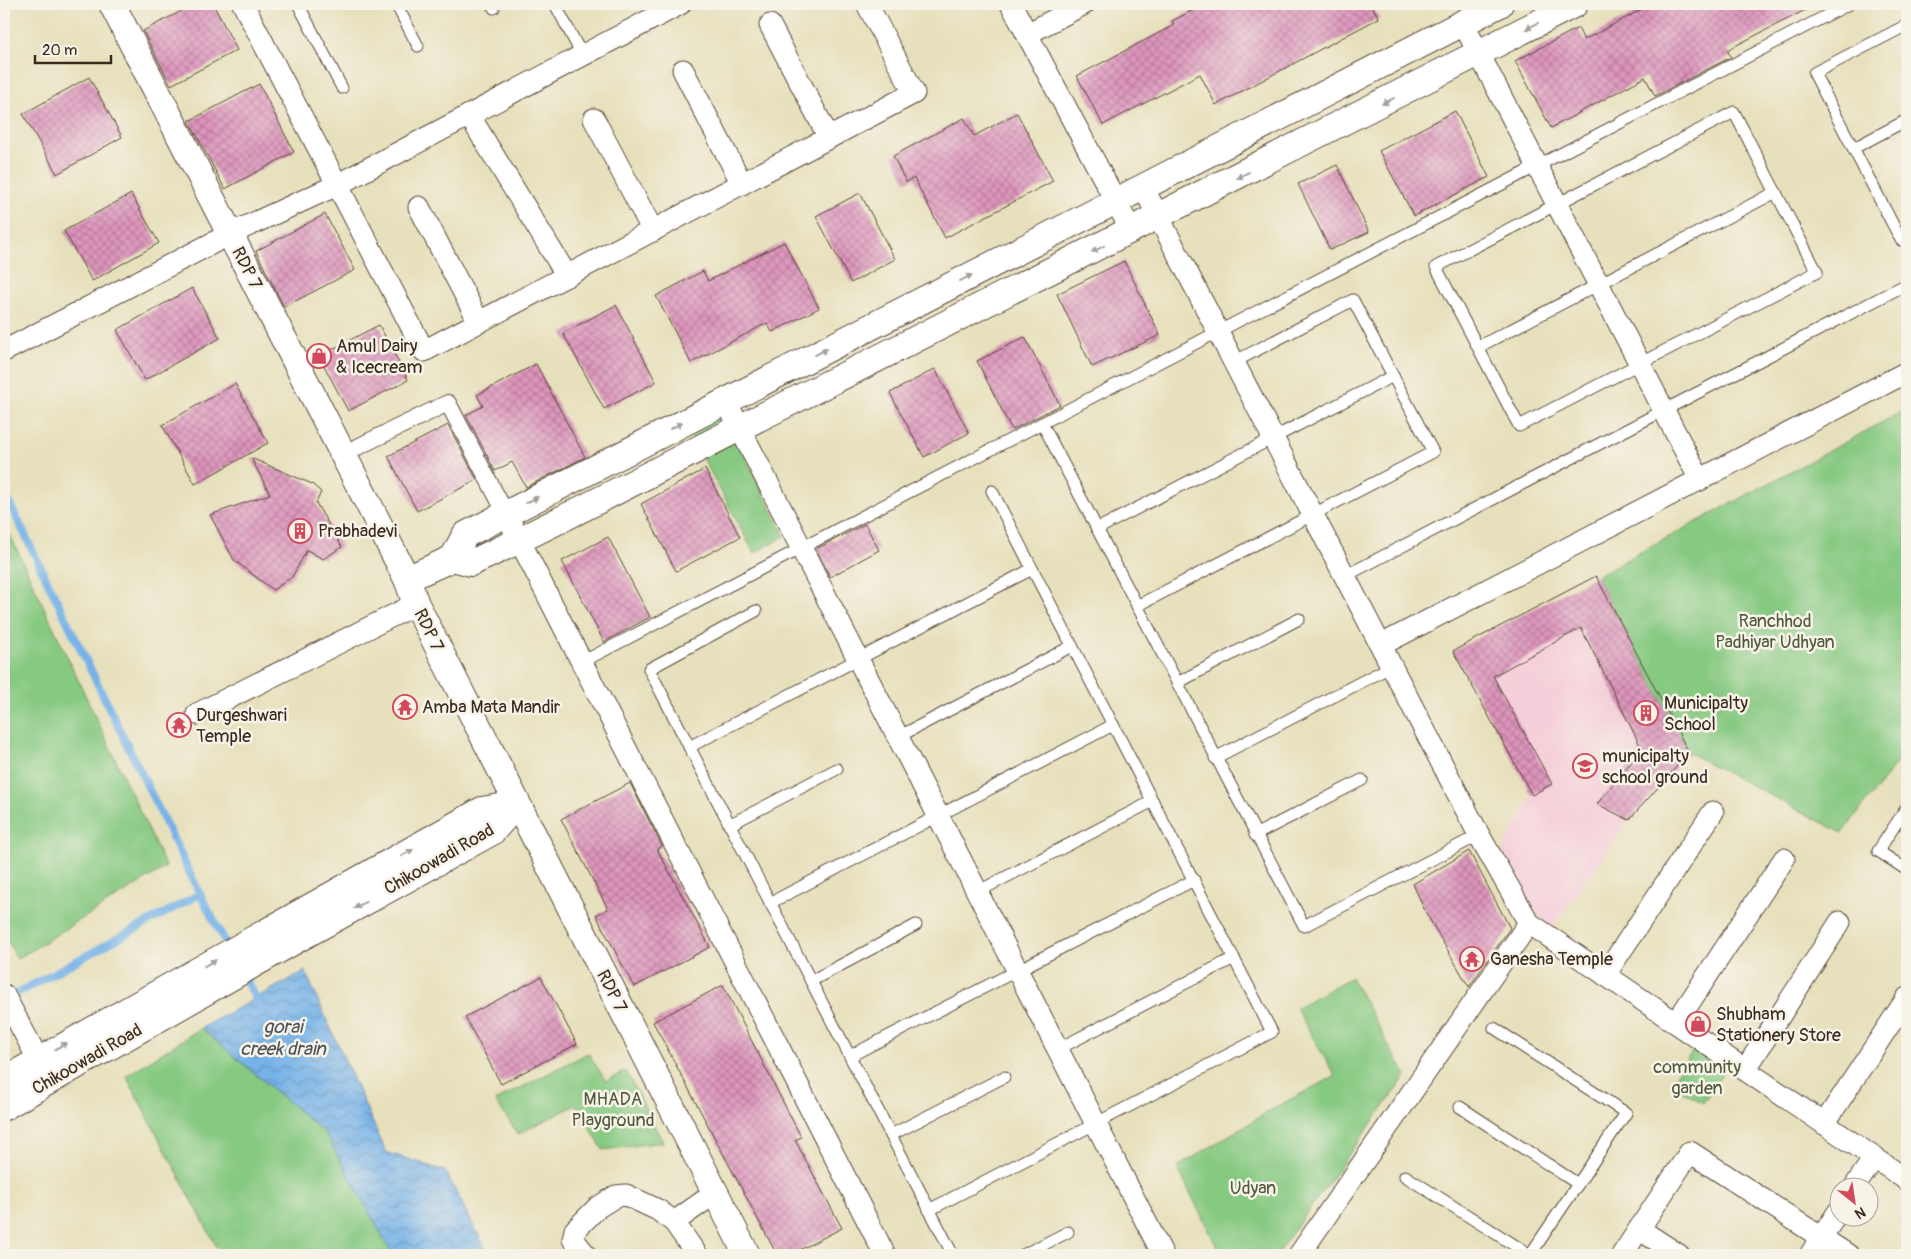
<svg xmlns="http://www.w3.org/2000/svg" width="1911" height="1259" font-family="Pangolin,sans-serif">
	<defs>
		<pattern id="water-waves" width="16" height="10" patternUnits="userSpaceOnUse" patternTransform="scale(1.25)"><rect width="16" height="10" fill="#76b2e8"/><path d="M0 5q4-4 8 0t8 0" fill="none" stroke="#6291bb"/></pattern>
		<pattern id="building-cross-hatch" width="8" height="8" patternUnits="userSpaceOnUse" patternTransform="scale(1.25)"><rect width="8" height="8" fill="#de95bd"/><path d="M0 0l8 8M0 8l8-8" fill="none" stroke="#b57a99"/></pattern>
	</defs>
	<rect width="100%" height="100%" fill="#f7f3e8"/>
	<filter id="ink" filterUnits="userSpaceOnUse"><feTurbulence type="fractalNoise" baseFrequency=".02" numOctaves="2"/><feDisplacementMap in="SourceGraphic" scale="10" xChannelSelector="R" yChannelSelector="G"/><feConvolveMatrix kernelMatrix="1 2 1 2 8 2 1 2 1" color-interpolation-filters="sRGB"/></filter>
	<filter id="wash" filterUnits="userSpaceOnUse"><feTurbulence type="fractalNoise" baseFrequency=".0096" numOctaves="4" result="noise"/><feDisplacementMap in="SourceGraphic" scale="20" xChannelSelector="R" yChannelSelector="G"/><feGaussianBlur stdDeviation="1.12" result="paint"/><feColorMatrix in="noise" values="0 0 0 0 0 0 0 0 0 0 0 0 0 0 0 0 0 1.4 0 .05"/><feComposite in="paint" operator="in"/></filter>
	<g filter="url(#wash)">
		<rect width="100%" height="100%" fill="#e7e0bc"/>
		<polygon fill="#f5cfd9" points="1581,628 1642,749 1598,804 1629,820 1549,932 1501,853 1532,795 1551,783 1493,676"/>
		<g fill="#86c981" stroke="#607a50">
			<polygon points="1907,409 1907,750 1842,833 1689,753 1596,576"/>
			<polygon points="723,414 785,536 754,553 688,430"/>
			<polygon points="4,522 166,867 17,959 4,934"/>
			<polygon points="1351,977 1406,1076 1276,1255 1221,1255 1177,1167 1276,1107 1335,1076 1296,1008"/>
			<polygon points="201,1028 325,1133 393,1255 221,1255 126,1076"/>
			<polygon points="1694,1049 1724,1070 1703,1103 1670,1084"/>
			<polygon points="588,1053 606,1081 626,1071 663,1142 603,1150 576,1105 518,1134 495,1101"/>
		</g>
		<polygon fill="url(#water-waves)" stroke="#586e83" points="305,971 386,1152 445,1171 489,1255 393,1255 325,1133 201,1028"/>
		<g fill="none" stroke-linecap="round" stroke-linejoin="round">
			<g stroke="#76b2e8" stroke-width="8">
				<polyline points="4,492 200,894"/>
				<polyline points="243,974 260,1006"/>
				<polyline points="8,998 200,894 229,949"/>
			</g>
		</g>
		<g id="blocks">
			<g fill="url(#building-cross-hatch)">
				<polygon points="195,4 213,4 237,50 171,85 143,31"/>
				<polygon points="1205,4 1371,4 1379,18 1216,105 1200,74 1103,125 1077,76 1174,25 1172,21"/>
				<polygon points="1652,4 1817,4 1727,50 1731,57 1655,96 1645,77 1551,128 1515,61 1578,28 1584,40"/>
				<polygon points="89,77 122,137 57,174 23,114"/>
				<polygon points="259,84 294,152 225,189 189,121"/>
				<polygon points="1455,111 1489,177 1414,216 1379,151"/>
				<polygon points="1017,113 1053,181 945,238 914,178 906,182 893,156 964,118 974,136"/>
				<polygon points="1337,165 1369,232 1330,250 1298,184"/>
				<polygon points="860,193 895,259 851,283 816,216"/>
				<polygon points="131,194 159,243 92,281 64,231"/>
				<polygon points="325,214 355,270 284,307 256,251"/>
				<polygon points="784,242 819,308 772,332 767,323 691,363 656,296 703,271 708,281"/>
				<polygon points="1124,261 1160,335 1092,367 1057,294"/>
				<polygon points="192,288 220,338 145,380 117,330"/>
				<polygon points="616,305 656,382 604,409 563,333"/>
				<polygon points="379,325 408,380 348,411 319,356"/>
				<polygon points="1025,337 1060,405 1012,430 977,361"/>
				<polygon points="536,364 585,457 526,487 512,462 495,471 466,415 483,406 477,395"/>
				<polygon points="935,369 969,433 924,457 890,393"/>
				<polygon points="235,384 268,443 195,484 162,425"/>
				<polygon points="448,425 477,480 417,511 388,456"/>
				<polygon points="251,458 312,484 321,492 316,503 342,547 323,559 307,550 292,577 273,590 234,560 210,515 270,494"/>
				<polygon points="705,469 740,537 676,571 641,504"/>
				<polygon points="865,524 879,550 830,577 816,549"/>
				<polygon points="608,537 650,617 604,642 562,561"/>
				<polygon points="1596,576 1689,753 1629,820 1597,804 1642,749 1581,628 1493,676 1552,784 1532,795 1453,651"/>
				<polygon points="630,783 662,846 657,849 710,947 634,987 596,915 608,909 561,819"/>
				<polygon points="1469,851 1510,928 1469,987 1426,913 1413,884"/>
				<polygon points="541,977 577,1044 501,1084 465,1017"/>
				<polygon points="723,985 801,1137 795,1140 842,1228 790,1255 777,1255 653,1022"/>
			</g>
		</g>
	</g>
	<g filter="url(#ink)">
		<use href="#blocks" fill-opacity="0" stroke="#554536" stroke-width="1"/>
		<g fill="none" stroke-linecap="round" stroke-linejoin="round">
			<defs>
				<g id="service">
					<polyline points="298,4 342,88"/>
					<polyline points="396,4 418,46"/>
					<polyline points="492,4 494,8"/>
					<polyline points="555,4 582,55"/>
					<polyline points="1907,25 1814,73 1901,240 1907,236"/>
					<polygon points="1734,112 1817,272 1519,426 1436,267"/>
					<polyline points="1854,148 1907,120"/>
					<polyline points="1478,347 1776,192"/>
					<polyline points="1042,423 1304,926 1479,835"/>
					<polyline points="1097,529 1393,376"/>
					<polyline points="1345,576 1907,284"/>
					<polyline points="1137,606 1433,452 1353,300 1234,362"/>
					<polyline points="756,611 649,669 953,1255"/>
					<polyline points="582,662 1849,4"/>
					<polyline points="1177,683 1299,619"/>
					<polyline points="898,737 1072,646"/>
					<polyline points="689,747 1032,569"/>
					<polyline points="1215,758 1392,666"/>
					<polyline points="1907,807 1878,851 1907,870"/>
					<polyline points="729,825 837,769"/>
					<polyline points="1255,835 1362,780"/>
					<polyline points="977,892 1153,801"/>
					<polyline points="770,903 1113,725"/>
					<polyline points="811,981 916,925"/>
					<polyline points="1494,1028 1626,1113 1530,1255"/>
					<polyline points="1058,1049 1234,958"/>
					<polyline points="850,1056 1194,880"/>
					<polyline points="1460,1107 1578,1184"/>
					<polyline points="891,1135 1004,1077"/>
					<polyline points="1405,1176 1530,1255"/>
					<polyline points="929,1210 1272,1032 992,491"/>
					<polyline points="1023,1255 1068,1232"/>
				</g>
				<polyline id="pedestrian" points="343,454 448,403 506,514"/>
				<g id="minor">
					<polyline points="243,4 424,351 914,93 867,4"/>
					<polyline points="1011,4 1132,232"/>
					<polyline points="1463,23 1700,480"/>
					<polyline points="770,25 829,138"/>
					<polyline points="1027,34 1084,4"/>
					<polyline points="683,70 742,184"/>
					<polyline points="469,115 567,276"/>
					<polyline points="594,119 653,231"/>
					<polyline points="1143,187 1479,835 1529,923 1907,1180"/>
					<polyline points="419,207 479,322"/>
					<polyline points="4,351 230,234 337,185 680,4"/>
					<polyline points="726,401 1163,1255"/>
					<polyline points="506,514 885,1255"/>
					<polyline points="1381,645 1907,372"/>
					<polyline points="197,714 416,604"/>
					<polyline points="1605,975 1713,812"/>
					<polyline points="4,995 46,1074"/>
					<polyline points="1676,1023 1784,859"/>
					<polyline points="1745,1070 1840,922"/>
					<polyline points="1824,1124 1907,998"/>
					<polyline points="1855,1186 1874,1158"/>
					<polyline points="674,1222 715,1193"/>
					<polyline points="1639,1229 1679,1255"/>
					<polyline points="586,1255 573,1239 575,1230 597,1208 616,1196 626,1195 658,1210 674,1222 697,1255"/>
					<polyline points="1299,1255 1529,923"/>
					<polyline points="1622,1255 1690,1152 1848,1255"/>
					<polyline points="1810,1255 1838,1212"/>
				</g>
				<g id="tertiary">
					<polyline points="112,4 407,579 416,604 747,1255"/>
					<path d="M453,558L471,563C573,516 671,462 771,412C1040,278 1308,142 1575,4"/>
					<polyline points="407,579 453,558 465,535 1500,4"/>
					<polyline points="4,1080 482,810 517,804"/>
					<polyline points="4,1107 298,939 492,832 517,804"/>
				</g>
			</defs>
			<use href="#service" stroke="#554536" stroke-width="13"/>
			<use href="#pedestrian" stroke="#554536" stroke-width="18"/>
			<use href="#minor" stroke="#554536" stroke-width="23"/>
			<use href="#tertiary" stroke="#554536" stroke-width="28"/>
			<use href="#service" stroke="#fff" stroke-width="11"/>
			<use href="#pedestrian" stroke="#fff" stroke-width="16"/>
			<use href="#minor" stroke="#fff" stroke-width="21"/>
			<use href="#tertiary" stroke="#fff" stroke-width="26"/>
		</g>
		<defs><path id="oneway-solid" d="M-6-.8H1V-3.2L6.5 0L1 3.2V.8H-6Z" transform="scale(1.25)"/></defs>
		<g fill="#a79f9a">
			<use href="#oneway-solid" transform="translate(1532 26) rotate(153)"/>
			<use href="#oneway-solid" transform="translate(1388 101) rotate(153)"/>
			<use href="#oneway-solid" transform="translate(1243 175) rotate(153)"/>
			<use href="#oneway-solid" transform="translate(1098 249) rotate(154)"/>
			<use href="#oneway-solid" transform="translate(966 278) rotate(-27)"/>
			<use href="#oneway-solid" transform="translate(821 352) rotate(-27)"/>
			<use href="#oneway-solid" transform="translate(676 426) rotate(-27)"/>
			<use href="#oneway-solid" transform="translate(532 500) rotate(-27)"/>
			<use href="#oneway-solid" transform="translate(407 853) rotate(-30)"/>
			<use href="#oneway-solid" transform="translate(360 905) rotate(151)"/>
			<use href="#oneway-solid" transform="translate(210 963) rotate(-28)"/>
			<use href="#oneway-solid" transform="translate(61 1046) rotate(-30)"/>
		</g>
	</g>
	<defs>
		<symbol id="shop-ring" viewBox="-11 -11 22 22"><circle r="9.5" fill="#f7f3e8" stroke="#d1495b" stroke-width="1.5"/><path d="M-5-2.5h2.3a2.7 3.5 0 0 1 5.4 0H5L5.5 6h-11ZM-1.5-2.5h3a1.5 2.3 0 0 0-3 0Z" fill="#d1495b"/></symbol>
		<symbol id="building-ring" viewBox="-11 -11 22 22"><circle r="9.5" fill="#f7f3e8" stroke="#d1495b" stroke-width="1.5"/><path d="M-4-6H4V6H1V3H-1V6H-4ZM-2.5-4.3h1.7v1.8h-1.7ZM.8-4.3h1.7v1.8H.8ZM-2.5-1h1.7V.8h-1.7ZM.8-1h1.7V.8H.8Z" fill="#d1495b"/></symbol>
		<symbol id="temple-ring" viewBox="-11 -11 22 22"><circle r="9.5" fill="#f7f3e8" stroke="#d1495b" stroke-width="1.5"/><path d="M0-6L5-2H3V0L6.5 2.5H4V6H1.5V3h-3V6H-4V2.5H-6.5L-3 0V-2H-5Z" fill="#d1495b"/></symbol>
		<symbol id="school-ring" viewBox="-11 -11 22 22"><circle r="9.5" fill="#f7f3e8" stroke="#d1495b" stroke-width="1.5"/><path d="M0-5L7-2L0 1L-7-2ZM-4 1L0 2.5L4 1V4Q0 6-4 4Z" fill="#d1495b"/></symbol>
	</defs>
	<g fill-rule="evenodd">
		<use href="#shop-ring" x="305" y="342" width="28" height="28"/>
		<use href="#building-ring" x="286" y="517" width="28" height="28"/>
		<use href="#temple-ring" x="391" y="693" width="28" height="28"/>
		<use href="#building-ring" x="1632" y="699" width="28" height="28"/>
		<use href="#temple-ring" x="165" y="711" width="28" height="28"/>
		<use href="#school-ring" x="1571" y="752" width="28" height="28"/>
		<use href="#temple-ring" x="1458" y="945" width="28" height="28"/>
		<use href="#shop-ring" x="1684" y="1010" width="28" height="28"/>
	</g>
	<g text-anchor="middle" stroke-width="5" stroke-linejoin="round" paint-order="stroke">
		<g font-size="18" fill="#3b2a1e" stroke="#f7f3e8">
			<text transform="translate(247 268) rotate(63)" y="6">RDP 7</text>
			<text transform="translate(429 630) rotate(64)" y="6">RDP 7</text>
			<text transform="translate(439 859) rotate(-30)" y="6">Chikoowadi Road</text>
			<text transform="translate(612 991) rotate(63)" y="6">RDP 7</text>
			<text transform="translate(87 1059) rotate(-30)" y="6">Chikoowadi Road</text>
		</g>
		<g font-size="18" fill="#3b2a1e" stroke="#f7f3e8" text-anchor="start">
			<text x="336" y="352">Amul Dairy<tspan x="336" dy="21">&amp; Icecream</tspan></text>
			<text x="318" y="537">Prabhadevi</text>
			<text x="1664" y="709">Municipalty<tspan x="1664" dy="21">School</tspan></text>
			<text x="422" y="713">Amba Mata Mandir</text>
			<text x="196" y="721">Durgeshwari<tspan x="196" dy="21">Temple</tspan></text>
			<text x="1602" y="762">municipalty<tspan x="1602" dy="21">school ground</tspan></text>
			<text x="1490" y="965">Ganesha Temple</text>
			<text x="1716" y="1020">Shubham<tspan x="1716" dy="21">Stationery Store</tspan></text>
		</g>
		<g font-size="18" fill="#525a3c" stroke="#f7f3e8">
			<text x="1775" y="627">Ranchhod<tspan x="1775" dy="21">Padhiyar Udhyan</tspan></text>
			<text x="1697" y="1073">community<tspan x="1697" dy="21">garden</tspan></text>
			<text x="613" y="1105">MHADA<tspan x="613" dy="21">Playground</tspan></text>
			<text x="1253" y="1194">Udyan</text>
		</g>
		<g font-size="19" font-style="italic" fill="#4d535b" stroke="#f7f3e8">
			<text x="283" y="1033">gorai<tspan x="283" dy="22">creek drain</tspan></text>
		</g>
	</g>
	<rect width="1911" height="1259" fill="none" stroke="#f7f3e8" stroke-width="20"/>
	<g transform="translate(1854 1202) rotate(150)"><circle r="24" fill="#f7f3e8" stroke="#aca397"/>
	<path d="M0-4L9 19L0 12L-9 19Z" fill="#d1495b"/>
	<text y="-8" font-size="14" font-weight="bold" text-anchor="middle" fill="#3b2a1e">N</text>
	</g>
	<path d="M35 55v8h76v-8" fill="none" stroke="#3b2a1e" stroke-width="2.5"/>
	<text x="42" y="55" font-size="15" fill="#3b2a1e" stroke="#f7f3e8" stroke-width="4" paint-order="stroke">20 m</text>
</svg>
